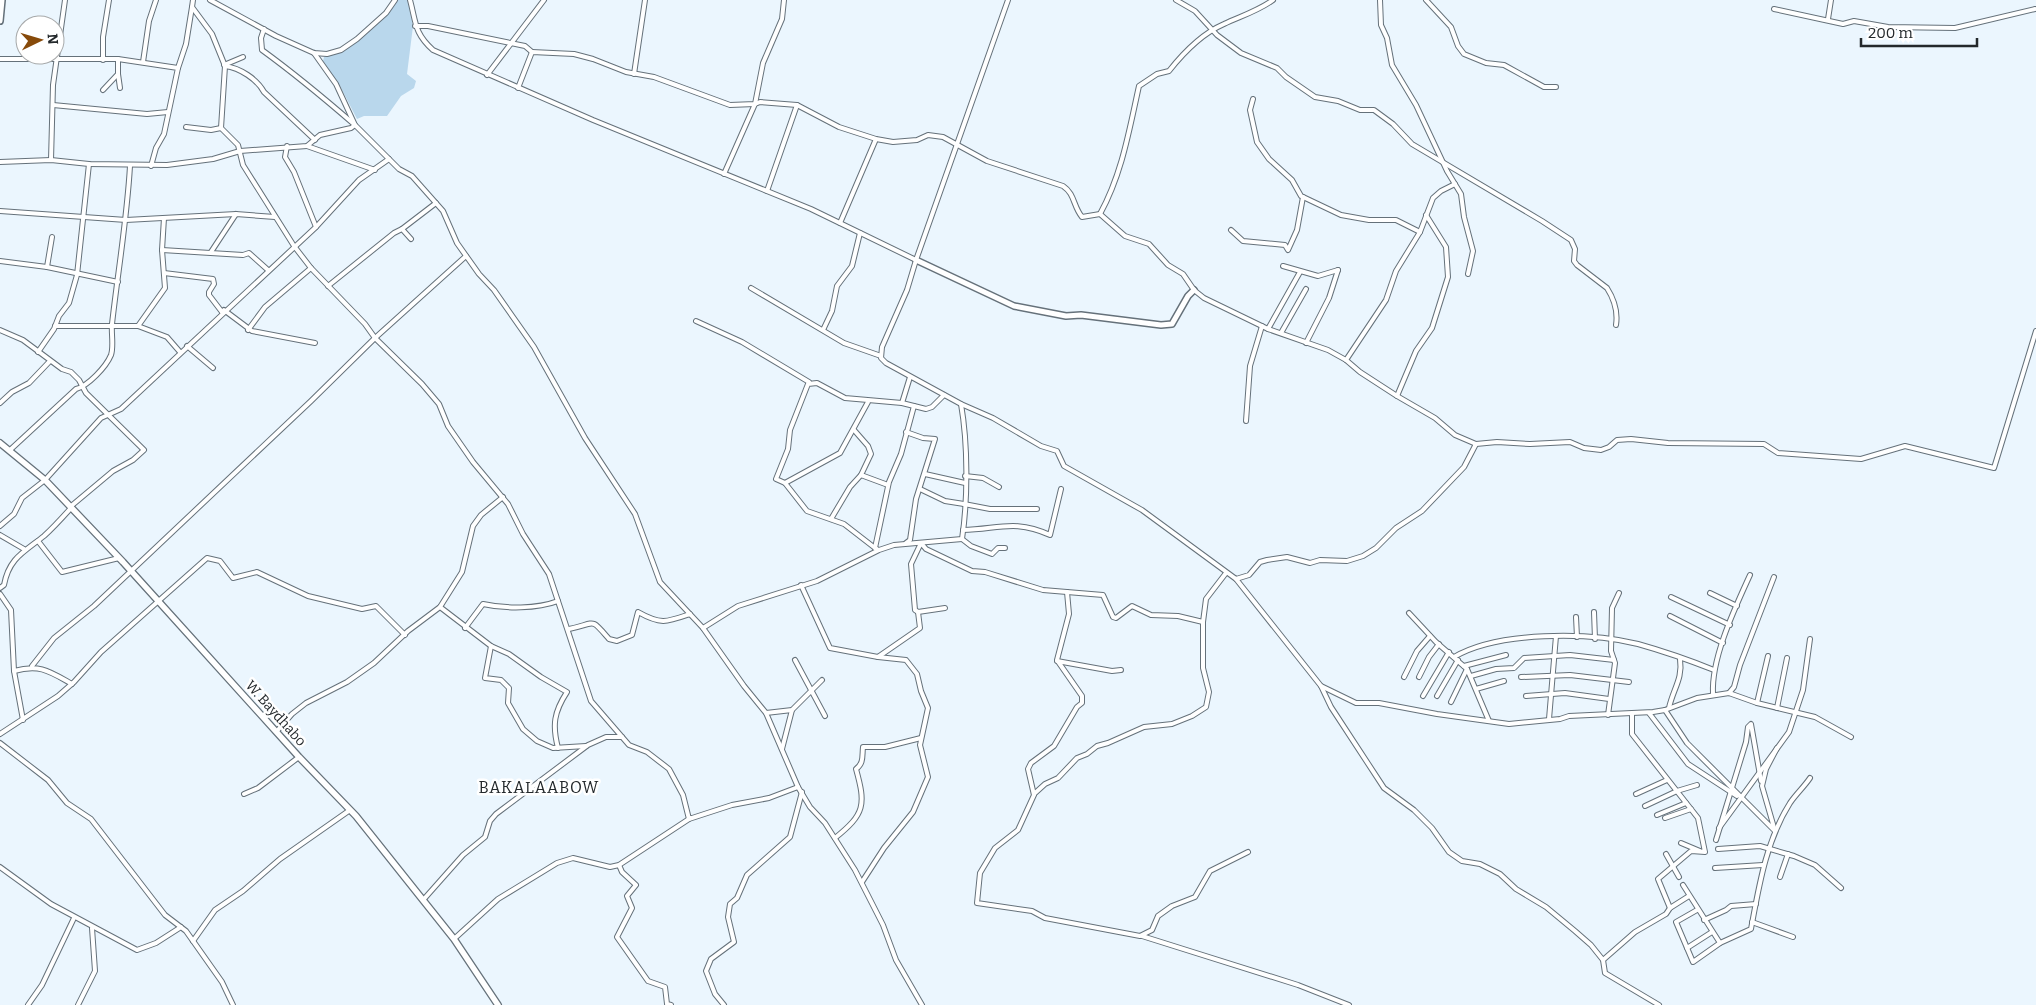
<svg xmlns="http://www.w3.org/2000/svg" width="2036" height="1005" font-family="Bitter,serif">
	<rect width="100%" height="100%" fill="#ebf6fe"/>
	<path fill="#b9d7ec" d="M396,0H407L409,2L413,26L407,74L416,81L414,88L401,96L387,116H364L357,119L340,86L323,61L324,57C355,48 379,26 396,0Z"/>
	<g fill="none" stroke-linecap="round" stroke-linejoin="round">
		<defs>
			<g id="street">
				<polyline points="193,0 192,7 212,34 225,66 221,128 238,145 243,165 294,246 311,268 365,324 375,338 422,384 439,404 448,426 473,462 508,504 523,534 549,574 591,701 629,745 647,752 669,769 683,795 689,819 732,805 769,798 798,787"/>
				<polyline points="210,0 276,36 314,53 327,54 341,50 357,39 386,13 395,0"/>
				<path d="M410,0C416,22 414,33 433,50L593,120L811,209L916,260L907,290L882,347L881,358L886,363L961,404L993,418L1041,446L1057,451L1064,466L1142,510L1236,579L1249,575L1260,562L1267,560L1287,557L1310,563L1320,560L1347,561L1363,556L1376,548L1396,528L1422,511L1464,467L1476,444L1497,442L1530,444L1570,442L1584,448L1601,450L1609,447L1617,440L1631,439L1668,443L1764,444L1778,453L1861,459L1905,446L1994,468L2036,331"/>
				<path d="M1176,0L1195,11L1217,35L1241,53L1277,68L1286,77L1315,97L1338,101L1360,110H1374L1393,124L1412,144L1542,221L1571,240L1575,249L1574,261L1577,265L1607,288C1614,299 1618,312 1616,325"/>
				<polyline points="1380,0 1381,25 1387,38 1392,65 1416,105 1447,171 1461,194 1464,217 1473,251 1468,274"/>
				<polyline points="1426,0 1451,27 1458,46 1464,54 1486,63 1504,65 1544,87 1556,87"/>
				<polyline points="1774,9 1843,24 1854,21 1888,27 1955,28 2035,9"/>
				<polyline points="1828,19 1831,0"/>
				<polyline points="415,26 428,26 525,46 532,52"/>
				<polyline points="314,53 336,84 355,125 399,169 412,176 443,211 457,243 479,274 494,290 534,347 585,438 635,514 660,582 703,628 744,686 766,713 798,787 810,807 825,823 855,870 883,925 896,960 922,1005"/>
				<polyline points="0,59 118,59 178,68 164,134 156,148 151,166"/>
				<polyline points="103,60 103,37 109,0"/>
				<polyline points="143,62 149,21 156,0"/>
				<polyline points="224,65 243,57"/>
				<path d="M225,66C240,68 257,79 264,92L315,140"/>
				<polyline points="178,68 186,44 192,7"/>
				<polyline points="118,74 120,88"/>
				<polyline points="634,74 645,0"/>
				<polyline points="487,75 544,0"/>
				<polyline points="518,88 532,52 574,54 593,59 626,72 654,77 730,105 755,104 763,63 782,19 784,0"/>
				<polyline points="103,90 118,74 118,59"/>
				<polyline points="1253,99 1250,110 1257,142 1269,159 1292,180 1301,196 1341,215 1369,220 1396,220 1420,232"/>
				<polyline points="53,105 147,114 168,112"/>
				<polyline points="186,127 211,130 221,128"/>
				<polyline points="307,146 375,170"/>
				<polyline points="51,160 53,85 65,0"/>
				<path d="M0,162L51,160L89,164L167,165L213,159L240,151L307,146L320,135L351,128L355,125C325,99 295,74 262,50L261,38L264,29"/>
				<path d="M724,174L755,104L760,102L797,105L839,127L876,139L893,142L917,140L928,135L943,137L987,161L1063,186C1075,194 1073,206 1082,217L1100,214L1125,236L1149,244L1168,265L1183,274L1194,290L1204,298L1268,329L1328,350L1346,360L1360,372L1397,396L1435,418L1455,435L1476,444"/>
				<polyline points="767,191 797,105"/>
				<polyline points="0,211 126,220 236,214 275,217"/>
				<path d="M1100,214C1122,174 1129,131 1139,86L1157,74L1169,71C1184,52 1201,34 1224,24C1241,16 1258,11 1273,0"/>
				<polyline points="840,223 876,139"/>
				<polyline points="316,227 359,180 389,159"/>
				<polyline points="402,229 436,203"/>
				<polyline points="1231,230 1243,241 1285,245 1288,250 1297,230 1303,197"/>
				<polyline points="162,250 243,255 249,253 268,270"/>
				<polyline points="211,252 236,214"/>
				<polyline points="916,260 1008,0"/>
				<polyline points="0,261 47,267 118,282"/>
				<polyline points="1283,266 1318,276 1338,270"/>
				<polyline points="47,267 52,237"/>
				<polyline points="164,273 213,279 214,284 209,292 209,295 222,312"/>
				<polyline points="328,286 394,233 402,229 411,239"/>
				<polyline points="751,288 844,343 881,356"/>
				<polyline points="224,310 252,331 315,343"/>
				<polyline points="696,321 742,342 809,382"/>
				<polyline points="55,326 138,326 165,288 162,250 164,218"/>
				<polyline points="138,326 167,337 180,352"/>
				<polyline points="1268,329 1300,272"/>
				<polyline points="0,330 23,340 62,369 71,372 79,380 86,393 144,450 133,460 113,471 70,507"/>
				<polyline points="248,330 265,307 311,268"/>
				<polyline points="823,330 832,311 837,286 852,266 860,233"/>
				<polyline points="1281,333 1306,289"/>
				<polyline points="1306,343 1329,298 1338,270"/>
				<polyline points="187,346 213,368"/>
				<polyline points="38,352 54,329 59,316 69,303 77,275 89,164"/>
				<polyline points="1346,360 1386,300 1396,271 1420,232 1433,198 1441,191 1455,184"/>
				<polyline points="1397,396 1416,351 1432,328 1448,277 1446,247 1426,215"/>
				<polyline points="0,403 12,392 29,383 50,361"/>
				<polyline points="902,403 910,377"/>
				<polyline points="1246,421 1250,366 1262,326"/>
				<polyline points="854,430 868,446 871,454 861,475 888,485"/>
				<polyline points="906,432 923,438 935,439 916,499 910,540 906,543"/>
				<path d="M10,450L76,389C88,386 106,367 111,355C114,346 111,333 112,324C118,271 127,219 130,166"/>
				<polyline points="925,474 965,483"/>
				<polyline points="965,476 983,478 999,487"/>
				<polyline points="785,483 840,453 868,402"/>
				<polyline points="920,489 945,501 964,504"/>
				<polyline points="964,504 990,509 1037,509"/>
				<polyline points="831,519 850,487 861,475"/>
				<polyline points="0,526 14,514 22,498 45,480 101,418 121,409 316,227 294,172 285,157 287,146"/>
				<path d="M963,530C999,529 1015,519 1050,535L1061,489"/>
				<polyline points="0,535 24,549"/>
				<polyline points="962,539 971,546 992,554 998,548 1005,548"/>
				<polyline points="38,541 62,572 119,558"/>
				<polyline points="875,548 844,524 807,511 785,483 776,479 788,449 790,430 808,384 817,383 845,398 902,403 926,409 932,407 944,395"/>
				<polyline points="877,549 875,548 889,482 901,454 914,406"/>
				<polyline points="1236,579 1321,686 1356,703 1379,703 1437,714 1509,724 1560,719 1569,716 1653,712 1665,710 1697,698 1729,693 1757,703 1815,717 1851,737"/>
				<polyline points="801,585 830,648 878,657 920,628 918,612"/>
				<path d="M0,588L4,585C9,558 24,552 44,536C54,527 62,518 71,508"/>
				<polyline points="1067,592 1069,614 1057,660 1082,696 1082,703 1077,707 1054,746 1031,763 1028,769 1034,795 1018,830 995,848 980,873 977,903 1032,911 1045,918 1140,936 1152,930 1158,916 1172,906 1195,897 1210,871 1248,852"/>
				<polyline points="1710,593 1737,606"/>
				<polyline points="0,594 11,610 14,671 23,720"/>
				<polyline points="1671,597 1730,625"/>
				<path d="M440,607L491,646L509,654L541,677L567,692C554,712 552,725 558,748"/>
				<polyline points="945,608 918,612 915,610 911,564 921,543 926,549 972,571 985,572 1043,590 1103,595 1113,617 1116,618 1132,606 1151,615 1178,616 1203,622 1206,599 1226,573"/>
				<polyline points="1594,612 1595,639"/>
				<polyline points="1409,613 1436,642 1467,669 1489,721"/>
				<polyline points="1670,616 1723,643"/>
				<polyline points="1576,617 1577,637"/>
				<path d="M465,628L483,604C505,609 537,609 558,601"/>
				<path d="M703,628L738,606L817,581L879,550L894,545L962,539C968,499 968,444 961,404"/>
				<path d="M569,629C597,623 590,617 609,639L617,641L632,635L638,612C661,625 667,622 690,614"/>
				<polyline points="491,646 485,678 501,680 509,688 508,703 523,729 537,741 553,748 586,746"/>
				<path d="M1454,657C1498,631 1589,632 1638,644C1663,651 1689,660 1714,670"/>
				<polyline points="795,660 825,716"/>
				<polyline points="1057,661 1112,671 1121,670"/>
				<polyline points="32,666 54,638 94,606 311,401 375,338 466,256"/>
				<polyline points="1464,666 1506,655"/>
				<path d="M14,671C40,664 49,671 72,684"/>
				<polyline points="1471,676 1496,669 1514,668 1524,658 1570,655 1614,660"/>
				<polyline points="1404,677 1417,651 1430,636"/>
				<polyline points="1419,677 1429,657 1439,644"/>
				<polyline points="1521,677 1570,675 1629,682"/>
				<polyline points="1321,686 1331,707 1384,788 1414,810 1432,828 1449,852 1462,861 1480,864 1500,874 1516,889 1546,907 1575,931 1591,945 1603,960 1605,973 1659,1005"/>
				<polyline points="1476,689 1504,681"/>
				<polyline points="1729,693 1734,687 1740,665 1774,577"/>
				<path d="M1713,694C1711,658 1735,608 1750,575"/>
				<polyline points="1423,696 1449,652"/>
				<polyline points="1437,696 1458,660"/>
				<polyline points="1526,696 1565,693 1609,699"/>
				<polyline points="1451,702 1467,669"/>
				<polyline points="1757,703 1768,656"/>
				<path d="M1669,708C1673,689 1683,679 1680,659"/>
				<polyline points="1777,708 1787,658"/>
				<polyline points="1665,710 1687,743 1775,831 1762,786 1766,769 1777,748"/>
				<polyline points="766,713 792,710 822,680"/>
				<polyline points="1649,713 1688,764 1737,796"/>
				<polyline points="1632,714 1632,734 1698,818 1705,852 1691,851 1658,879 1670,908"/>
				<polyline points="1608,715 1615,663 1611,651 1612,608 1619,593"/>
				<polyline points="1549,719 1556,636"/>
				<polyline points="277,731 292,714 306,703 347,682 374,663 408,631 440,607 462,572 473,526 481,515 503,497"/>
				<polyline points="0,734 58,696 74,682 101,652 207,558 220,561 233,578 257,572 308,596 362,609 376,606 405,635"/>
				<polyline points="0,743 48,780 67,803 91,819 165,915 186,931 222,982 233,1005"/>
				<polyline points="782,749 792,710"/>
				<polyline points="244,794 258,788 299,757"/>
				<polyline points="1034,794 1045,784 1058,778 1077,758 1087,754 1097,746 1108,743 1144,727 1172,724 1192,716 1206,707 1209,692 1203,668 1203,622"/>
				<polyline points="1636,794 1667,780"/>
				<polyline points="1645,806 1677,791 1697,785"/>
				<polyline points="1657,815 1686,803"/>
				<polyline points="1665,818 1691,809"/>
				<polyline points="1719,828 1789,732 1803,690 1810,639"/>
				<path d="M835,838C865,814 866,805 856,769C864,763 862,756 863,747H885L921,738"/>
				<polyline points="1716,840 1746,742 1748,727 1751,724 1761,781"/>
				<polyline points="1681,843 1700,851"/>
				<polyline points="1718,849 1760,846 1794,856 1815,865 1841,888"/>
				<polyline points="1666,854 1679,877"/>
				<polyline points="619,865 622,872 636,885 627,896 632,908 617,937 648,981 665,987 667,1004 671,1005"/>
				<polyline points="0,867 51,904 137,950 156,943 181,927"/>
				<polyline points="1715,868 1763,865"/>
				<polyline points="1780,877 1788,854"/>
				<polyline points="862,882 884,848 913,812 928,777 920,745 928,708 921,691 917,674 906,660 878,657"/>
				<polyline points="1683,885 1720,943"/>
				<polyline points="424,899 463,855 485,837 490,821 496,814 588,745 606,737 622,737"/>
				<path d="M1697,910L1676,922L1693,962L1720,943L1751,929C1759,886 1766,841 1790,803C1796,794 1804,787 1810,778"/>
				<polyline points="1704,920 1726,910 1731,906 1756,904"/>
				<polyline points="1752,922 1793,937"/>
				<polyline points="1142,936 1298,985 1349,1005"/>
				<polyline points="454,939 498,899 557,863 573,858 610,867 619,865 689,819"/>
				<polyline points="193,941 215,910 243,891 280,859 350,810"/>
				<polyline points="1687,948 1712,932"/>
				<polyline points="1603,960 1635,932 1666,914 1670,908 1689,896"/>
				<polyline points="28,1005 42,985 74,918"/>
				<polyline points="78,1005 95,971 92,928"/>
				<polyline points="724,1005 715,994 706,971 711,959 734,942 728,917 730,904 737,898 747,875 790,837 802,792"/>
			</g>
			<g id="secondary">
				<polyline points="0,21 2,0"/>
				<polyline points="916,260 1014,306 1066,316 1081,315 1161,325 1172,324 1188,296 1194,290"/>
			</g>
			<polyline id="primary" points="0,443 45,480 123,562 299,757 356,816 454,939 498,1005"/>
		</defs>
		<use href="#street" stroke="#65717a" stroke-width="6"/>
		<use href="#secondary" stroke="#65717a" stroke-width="8"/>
		<use href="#primary" stroke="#65717a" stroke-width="8"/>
		<use href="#street" stroke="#fff" stroke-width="4"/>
		<use href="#secondary" stroke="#fff" stroke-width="5"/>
		<use href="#primary" stroke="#fff" stroke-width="5.5"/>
	</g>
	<g text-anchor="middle" stroke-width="5" stroke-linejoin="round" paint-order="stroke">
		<g font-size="14" fill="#23282b" stroke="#fff">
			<text transform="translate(276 713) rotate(48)" y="5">W. Baydhabo</text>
		</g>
		<g font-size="16" letter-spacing="1" fill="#23282b" stroke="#fff">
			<text x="539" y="793">BAKALAABOW</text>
		</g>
	</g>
	<g transform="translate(40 40) rotate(85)"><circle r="24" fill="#ffffff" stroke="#a7a9aa"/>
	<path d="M0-4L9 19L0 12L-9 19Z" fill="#874a0a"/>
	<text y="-8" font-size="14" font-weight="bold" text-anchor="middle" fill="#23282b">N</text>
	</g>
	<path d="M1861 38v8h116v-8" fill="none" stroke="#23282b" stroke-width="2.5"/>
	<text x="1868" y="38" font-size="15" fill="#23282b" stroke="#ffffff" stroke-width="4" paint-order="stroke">200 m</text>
</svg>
